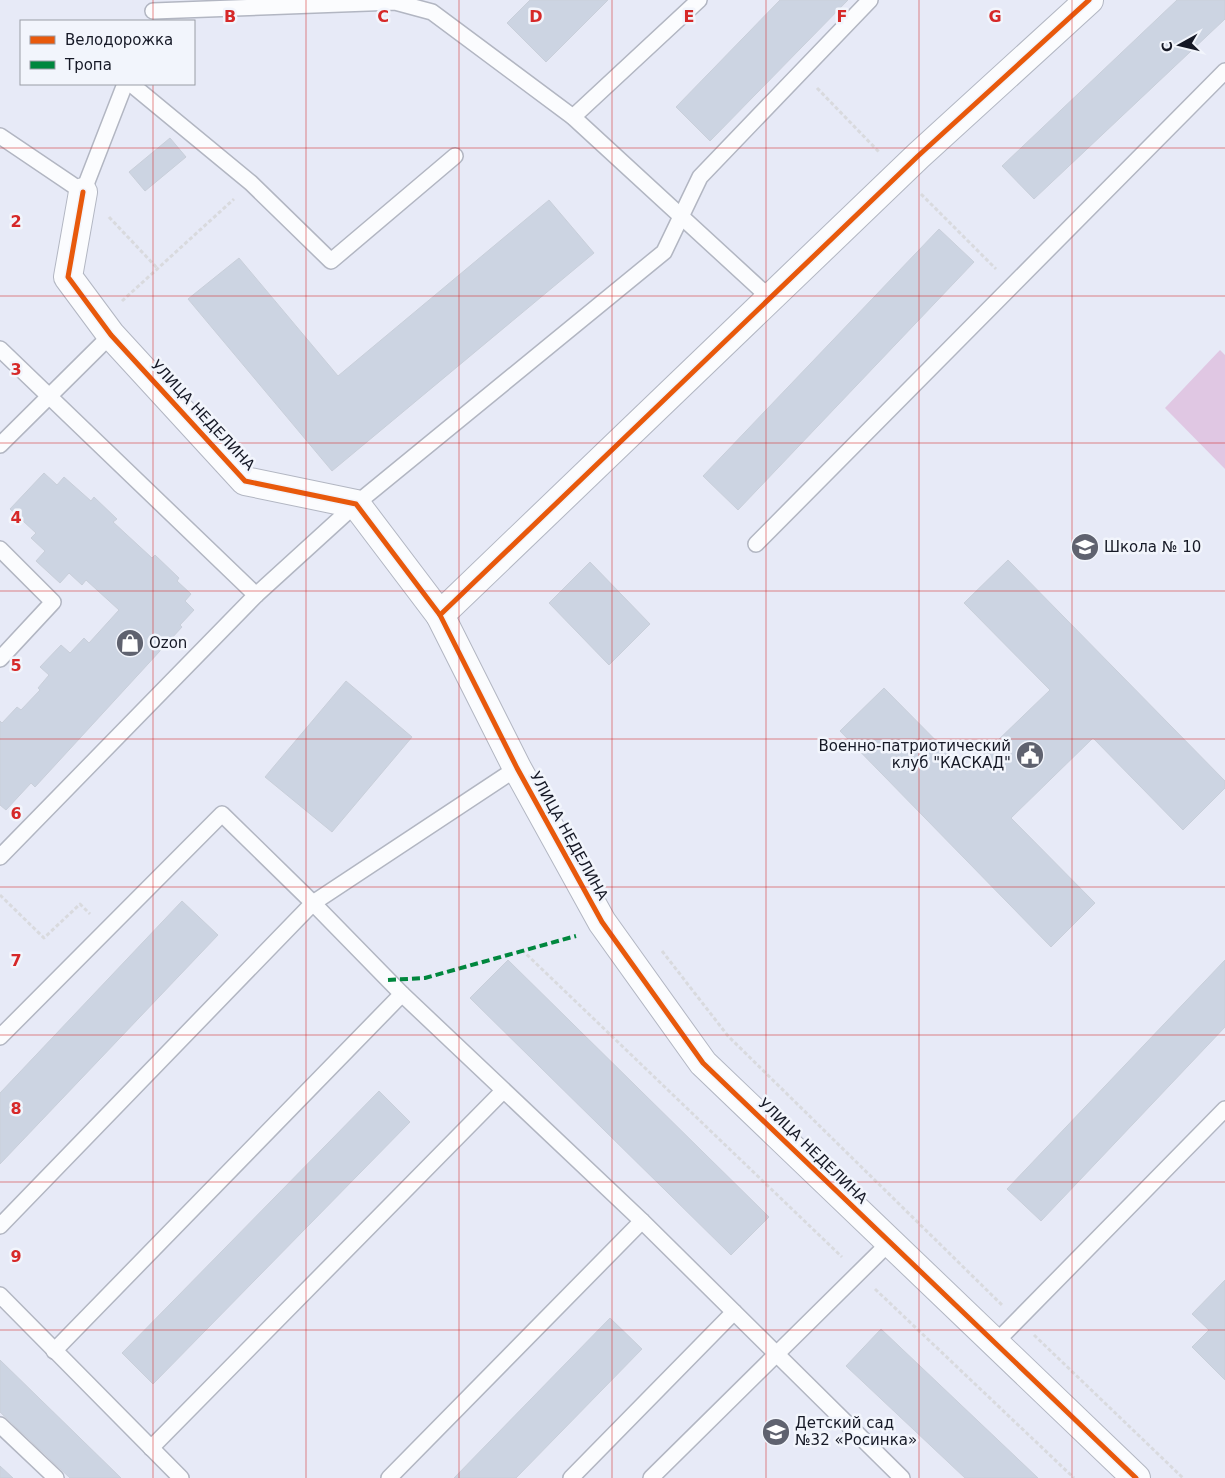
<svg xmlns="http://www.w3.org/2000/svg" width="1225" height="1478" font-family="'DejaVu Sans',sans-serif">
	<rect width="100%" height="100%" fill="#e7eaf7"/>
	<polygon fill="#e0c7e3" points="1220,350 1225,355 1225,469 1165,408"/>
	<g fill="#ccd4e2" stroke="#c9cfda">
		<polygon points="530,0 608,0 546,62 507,23"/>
		<polygon points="780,0 848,0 710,141 676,107"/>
		<polygon points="1177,0 1225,0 1225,19 1034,199 1002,166"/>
		<polygon points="170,138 186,157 145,191 129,172"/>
		<polygon points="549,200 594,253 332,471 188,299 239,258 338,376"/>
		<polygon points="939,229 974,262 738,510 703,476"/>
		<polygon points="44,473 57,485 64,477 91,501 94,497 117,519 113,522 152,558 155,555 179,578 177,581 191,594 185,601 194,610 180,625 182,627 35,787 31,783 6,810 0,805 0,721 2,723 17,707 21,710 40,690 38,688 49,675 40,667 61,645 70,653 84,638 89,643 119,610 86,580 82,585 69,573 60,583 36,561 45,551 31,538 36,533 10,509"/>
		<polygon points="1008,560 1225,781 1225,788 1183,830 1093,738 1011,818 1095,903 1051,947 840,731 884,688 966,771 1050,690 964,603"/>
		<polygon points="590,562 650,624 609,665 549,603"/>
		<polygon points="346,681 412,737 332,832 265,777"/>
		<polygon points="182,901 218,935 0,1164 0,1093"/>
		<polygon points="508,960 769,1217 731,1255 470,998"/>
		<polygon points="1225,960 1225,1027 1041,1221 1007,1189"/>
		<polygon points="379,1091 410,1122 153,1384 122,1353"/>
		<polygon points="1225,1280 1225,1380 1192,1347 1209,1330 1192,1314"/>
		<polygon points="610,1318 642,1349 516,1478 454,1478"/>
		<polygon points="881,1329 1038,1478 965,1478 846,1366"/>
		<polygon points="0,1360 121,1478 70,1478 0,1412"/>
		<polygon points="0,1466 13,1478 0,1478"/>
	</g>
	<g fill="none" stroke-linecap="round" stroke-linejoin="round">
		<defs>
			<g id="lane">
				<polyline points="153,11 395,2 432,12 573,117 771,299"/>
				<polyline points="131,84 251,183 331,261 455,156"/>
				<polyline points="573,117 699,0"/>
				<polyline points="0,136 83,192 125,84"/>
				<polyline points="0,349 256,595"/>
				<polyline points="0,445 111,335"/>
				<polyline points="756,544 1225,71"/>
				<polyline points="0,549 53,602 0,659"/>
				<polyline points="0,857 256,595 356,504 664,252 700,177 870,0"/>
				<polyline points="0,1037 222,814 313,903 402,994 642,1221 902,1478"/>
				<polyline points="0,1226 313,903 517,768"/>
				<polyline points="0,1295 181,1478"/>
				<polyline points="995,1343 1225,1109"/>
				<polyline points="54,1351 402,994"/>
				<polyline points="0,1425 56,1478"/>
				<polyline points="151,1448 503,1091"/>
				<polyline points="389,1478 642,1221"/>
				<polyline points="571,1478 734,1312"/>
				<polyline points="651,1478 890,1242"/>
			</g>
			<polyline id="street" points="83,192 68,277 111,335 245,481 356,504 440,615 918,156 1089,0"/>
			<polyline id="secondary" points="440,615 517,768 602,922 703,1063 1136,1478"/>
		</defs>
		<use href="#lane" stroke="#b2b6c2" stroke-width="18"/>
		<use href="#street" stroke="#b2b6c2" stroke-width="30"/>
		<use href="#secondary" stroke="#b2b6c2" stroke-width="30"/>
		<g stroke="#d9dade" stroke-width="3" stroke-dasharray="4 2.5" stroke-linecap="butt">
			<polyline points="817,88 879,152"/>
			<polyline points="921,194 996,269"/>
			<polyline points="109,217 158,269"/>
			<polyline points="122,301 234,199"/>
			<polyline points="0,895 44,938 80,904 90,914"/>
			<polyline points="522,950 842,1257"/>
			<polyline points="662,951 728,1036 1002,1305"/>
			<polyline points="875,1289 1074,1478"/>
			<polyline points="1034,1335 1183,1478"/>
		</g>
		<use href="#lane" stroke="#fbfcfe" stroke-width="15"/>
		<use href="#street" stroke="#fbfcfe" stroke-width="28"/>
		<use href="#secondary" stroke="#fbfcfe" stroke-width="28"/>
		<polyline stroke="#00873e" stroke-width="4" stroke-dasharray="8 4" stroke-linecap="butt" points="388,980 425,978 576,936"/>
		<defs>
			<g id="cycleway">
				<polyline points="83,192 68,277 111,335 245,481 356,504 440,615 517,768 602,922 703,1063 1136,1478"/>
				<polyline points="440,615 918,156 1089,0"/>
			</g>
		</defs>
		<use href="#cycleway" stroke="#f2f5fc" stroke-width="8"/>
		<use href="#cycleway" stroke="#e8590c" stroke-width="5"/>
	</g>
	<path fill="none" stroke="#d62828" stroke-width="1" stroke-opacity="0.55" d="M153,0V21M306,0V1478M459,0V1478M612,0V1478M766,0V1478M919,0V1478M1072,0V1478M153,84V1478M0,148H1225M0,296H1225M0,443H1225M0,591H1225M0,739H1225M0,887H1225M0,1035H1225M0,1182H1225M0,1330H1225"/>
	<defs>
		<symbol id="school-disc" viewBox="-11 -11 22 22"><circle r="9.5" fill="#5f626f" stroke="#f2f5fc"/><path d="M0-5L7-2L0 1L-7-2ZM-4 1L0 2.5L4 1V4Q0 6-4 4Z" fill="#fff"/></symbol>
		<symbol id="shop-disc" viewBox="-11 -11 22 22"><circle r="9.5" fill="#5f626f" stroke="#f2f5fc"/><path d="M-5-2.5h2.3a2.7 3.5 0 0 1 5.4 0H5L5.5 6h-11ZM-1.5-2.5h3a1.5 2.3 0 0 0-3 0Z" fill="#fff"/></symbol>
		<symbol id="civic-disc" viewBox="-11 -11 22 22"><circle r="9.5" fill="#5f626f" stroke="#f2f5fc"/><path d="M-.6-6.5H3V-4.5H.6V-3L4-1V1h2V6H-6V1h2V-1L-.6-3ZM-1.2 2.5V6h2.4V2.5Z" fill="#fff"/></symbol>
	</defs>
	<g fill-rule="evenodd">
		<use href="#school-disc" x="1069" y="531" width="32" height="32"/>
		<use href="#shop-disc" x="114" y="627" width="32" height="32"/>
		<use href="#civic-disc" x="1014" y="739" width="32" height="32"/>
		<use href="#school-disc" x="760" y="1416" width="32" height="32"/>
	</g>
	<g text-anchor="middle" stroke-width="5" stroke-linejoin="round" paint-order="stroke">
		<g font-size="15" fill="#161926" stroke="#f2f5fc">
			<text transform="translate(203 415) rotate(47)" y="5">УЛИЦА НЕДЕЛИНА</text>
			<text transform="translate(569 836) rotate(61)" y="5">УЛИЦА НЕДЕЛИНА</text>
			<text transform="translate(813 1151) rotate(44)" y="5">УЛИЦА НЕДЕЛИНА</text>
		</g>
		<g font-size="15" fill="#161926" stroke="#f2f5fc" text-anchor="start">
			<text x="1104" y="552">Школа № 10</text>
			<text x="149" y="648">Ozon</text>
			<text x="1011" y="751" text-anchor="end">Военно-патриотический<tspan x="1011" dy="17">клуб "КАСКАД"</tspan></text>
			<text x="795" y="1428">Детский сад<tspan x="795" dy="17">№32 «Росинка»</tspan></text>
		</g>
	</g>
	<g font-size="16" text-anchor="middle" font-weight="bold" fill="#d62828" stroke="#f2f5fc" stroke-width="5" stroke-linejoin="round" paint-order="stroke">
		<text x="230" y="22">B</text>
		<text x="383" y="22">C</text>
		<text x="536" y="22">D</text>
		<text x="689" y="22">E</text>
		<text x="842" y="22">F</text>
		<text x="995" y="22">G</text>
		<text x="16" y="227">2</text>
		<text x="16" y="375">3</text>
		<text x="16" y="523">4</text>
		<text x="16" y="671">5</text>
		<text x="16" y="819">6</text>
		<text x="16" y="966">7</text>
		<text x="16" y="1114">8</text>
		<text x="16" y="1262">9</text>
	</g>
	<rect x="20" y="20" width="175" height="65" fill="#f2f5fc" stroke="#9a9da6"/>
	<rect x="30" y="36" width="25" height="8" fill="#e8590c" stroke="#9a9da6"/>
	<text x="65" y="45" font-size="15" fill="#161926">Велодорожка</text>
	<rect x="30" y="61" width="25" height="8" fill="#00873e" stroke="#9a9da6"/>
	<text x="65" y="70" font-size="15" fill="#161926">Тропа</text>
	<g transform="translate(1180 45) rotate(262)" stroke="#f2f5fc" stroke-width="4" paint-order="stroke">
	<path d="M0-4L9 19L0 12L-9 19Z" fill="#161926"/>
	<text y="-8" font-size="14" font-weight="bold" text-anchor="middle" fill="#161926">С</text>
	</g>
</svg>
